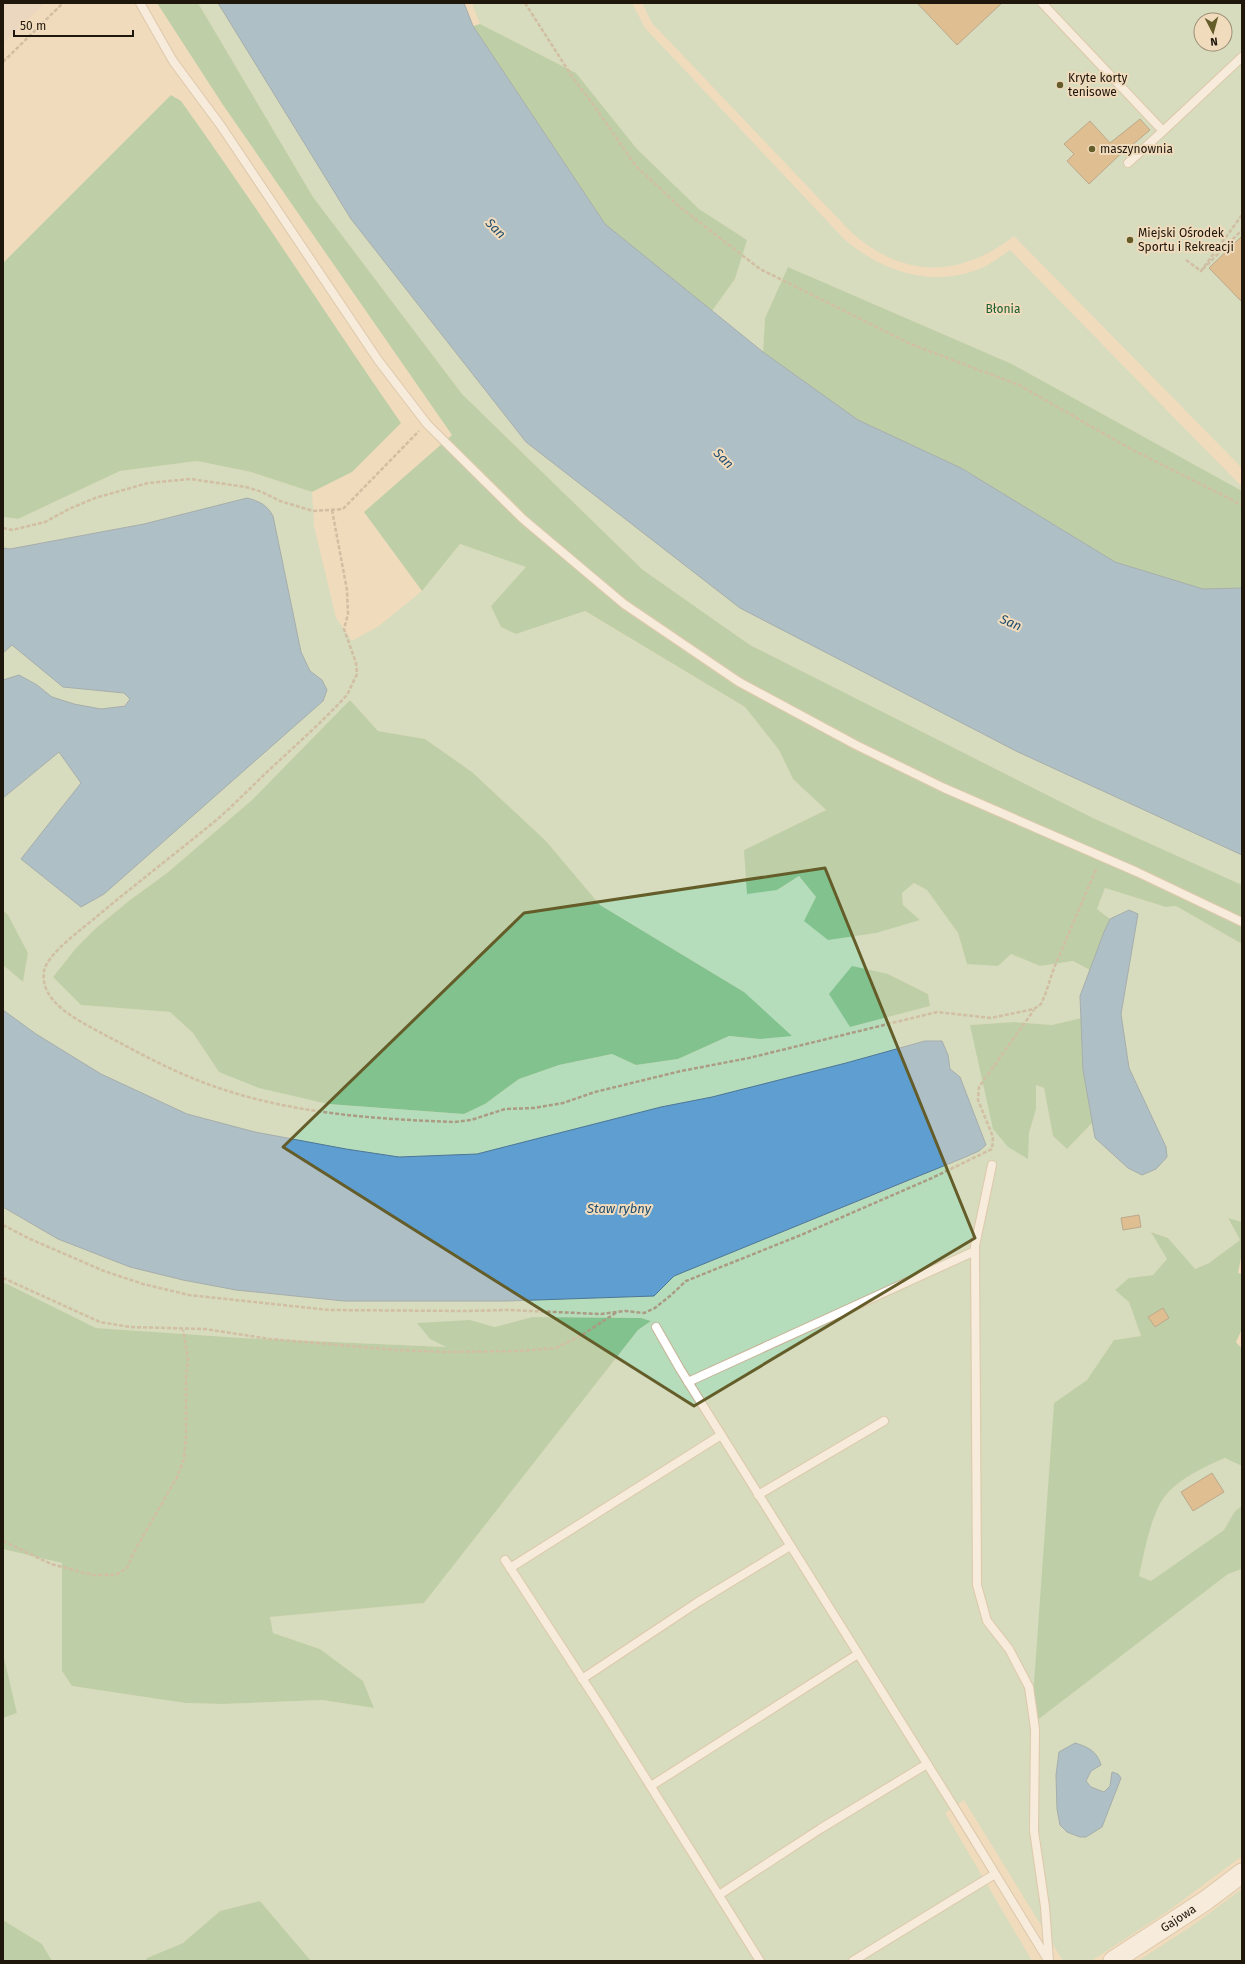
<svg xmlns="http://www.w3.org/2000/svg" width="1245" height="1964" font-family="'Fira Sans',sans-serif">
	<rect width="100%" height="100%" fill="#f1dbbd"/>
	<polygon fill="#e4d1c2" points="3,3 45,3 3,43"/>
	<g fill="#b5ddbc" fill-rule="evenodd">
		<polygon points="198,3 218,3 351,219 526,442 740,608 1016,751 1242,855 1242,885 1093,818 750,645 643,570 462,394 313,197"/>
		<path d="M472,3H632L645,28L844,239C884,273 934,289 984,267C993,262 1002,256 1010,250L1242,487V491L1012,364L788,267L765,318L763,352L712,311L735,279L747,240L699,209L637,149L576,73L480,24Z"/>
		<path d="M642,3H1242V468L1014,236C960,278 904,279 851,232L652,23ZM1201,20H1225V44H1201Z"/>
		<path d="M197,461L251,472L312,492L314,526L336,618L352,641L379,626L422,591L460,544L527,567L491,606L516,634L584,611L745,707L779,750L793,779L826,810L744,850L777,890L799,876L816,897L920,920L903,905L902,893L914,883L927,890L958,933L967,964L1011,954L1040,966L1073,961L1090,970L1080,996L1081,1018L1052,1025L1014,1022L970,1025L1027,1158L1029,1133L1036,1109L1035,1085L1044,1088L1053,1136L1067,1149L1093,1122L1095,1138L1166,1147L1129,1068L1121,1014L1138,914L1129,910L1110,919L1097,909L1105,888L1166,907L1176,906L1242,944V1222L1228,1219L1240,1240L1209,1263L1194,1269L1168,1238L1152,1232L1168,1259L1153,1275L1129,1278V1302L1141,1336L1114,1340L1087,1380L1054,1403L1032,1724L1228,1574L1242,1569V1856L1168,1911L1091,1961H1063L964,1800L945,1813L1032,1961H311L260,1901L220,1911L183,1943L147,1958L145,1961H52L42,1944L3,1920V1718L17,1713L3,1653V1549L62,1563V1671L72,1686L185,1703L222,1704L322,1700L374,1708L363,1681L320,1649L273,1633L270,1617L424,1603L638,1330L651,1321L641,1318L532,1317L495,1327L470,1320L448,1347L242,1338L96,1328L3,1282V1207L58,1239L130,1267L183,1280L236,1290L344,1301H507L654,1296L674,1276L921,1176L986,1145L960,1077L950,1069L948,1055L925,1041L846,1063L712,1097L661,1107L477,1154L399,1157L346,1149L255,1132L187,1114L101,1074L36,1034L3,1010V965L23,982L28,953L8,915L3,910V798L59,752L81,783L21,859L313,710L323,701L327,690L322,680L310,671L301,652L273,516L258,501L247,498L144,524L10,549L3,548V517L18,519L120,471ZM350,700L378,731L425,739L472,772L546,841L600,905L744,992L760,1039L729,1036L678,1059L636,1065L612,1054L559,1065L519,1079L485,1104L464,1114L328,1104L219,1072L193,1033L170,1012L81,1005L53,977L76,948L96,928L130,900L167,873L252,800ZM888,974L928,994L930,1006L850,1027Z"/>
		<polygon points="12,644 63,686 124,693 130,699 125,705 101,709 74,704 52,697 37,685 19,675 3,680 3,653"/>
		<path d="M1225,1458L1242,1466V1506L1235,1511L1224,1530L1151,1581L1139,1576C1143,1558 1149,1523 1157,1508C1171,1483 1199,1469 1225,1458Z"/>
		<polygon points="1242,1889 1242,1961 1138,1961 1192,1926"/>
	</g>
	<g fill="#81c28e">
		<polygon points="157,3 198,3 313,197 462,394 643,570 750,645 1093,818 1242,885 1242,944 1176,906 1166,907 1105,888 1097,909 1110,919 1090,970 1073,961 1040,966 1011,954 998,966 967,964 958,933 927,890 914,883 902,893 903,905 920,920 876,933 828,940 804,921 816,897 799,876 777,890 747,894 744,850 826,810 793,779 779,750 745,707 585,611 516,634 501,627 491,606 526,567 460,544 422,591 364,512 452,435 223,105"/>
		<polygon points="480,24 576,73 637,149 699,209 747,240 735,279 712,311 605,224 473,26"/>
		<path d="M171,95L181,101C257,207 327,316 401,423L352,472L312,492L251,472L197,461L120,471L18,519L3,517V263Z"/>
		<polygon points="788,267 1012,364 1242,491 1242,588 1203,589 1115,562 961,468 858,420 763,352 765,318"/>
		<polygon points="350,700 378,731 425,739 472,772 546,841 600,905 744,992 792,1036 760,1039 729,1036 678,1059 636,1065 612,1054 559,1065 519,1079 485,1104 464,1114 328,1104 259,1088 219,1072 193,1033 170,1012 81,1005 53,977 76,948 96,928 130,900 167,873 252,800"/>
		<polygon points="3,910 8,915 28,953 23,982 3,965"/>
		<polygon points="852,966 888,974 928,994 930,1006 850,1027 829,994"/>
		<polygon points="1081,1018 1083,1070 1093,1122 1067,1149 1053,1136 1044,1088 1036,1085 1036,1109 1029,1133 1028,1159 1008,1147 993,1129 970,1025 1014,1022 1052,1025"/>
		<path d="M1228,1218L1242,1222V1253L1238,1273L1242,1274V1329L1236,1342L1242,1349V1466L1225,1458C1200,1469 1168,1483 1157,1510C1148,1530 1144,1554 1139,1576L1151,1581L1224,1530L1235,1511L1242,1506V1569L1228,1574L1031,1725L1054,1403L1087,1380L1114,1340L1141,1336L1129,1302L1115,1290L1129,1278L1153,1275L1167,1259L1151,1232L1168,1238L1195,1269L1209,1263L1240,1240Z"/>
		<polygon points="3,1282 96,1328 242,1338 446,1347 430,1339 417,1323 470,1320 495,1327 532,1317 641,1318 651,1321 638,1330 424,1603 270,1617 273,1633 320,1649 363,1681 374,1708 322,1700 222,1704 185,1703 72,1686 62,1671 62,1563 3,1549"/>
		<polygon points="3,1653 17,1713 3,1718"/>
		<polygon points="260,1901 311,1961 145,1961 147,1958 183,1943 220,1911"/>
		<polygon points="3,1920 42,1944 52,1961 3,1961"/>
	</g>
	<g fill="#5e9ed0" stroke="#4b7695">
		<polygon points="218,3 464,3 473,26 605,224 763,352 858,420 961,468 1115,562 1203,589 1242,588 1242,855 1016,751 740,608 526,442 351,219"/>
		<path d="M247,498C259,501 267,505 273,516L301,652L310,671L322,680L327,690L323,701L104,894L81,907L21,859L81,783L59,752L3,798V680L19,675L37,685L52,697L74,704L101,709L125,706L130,699L124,693L63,687L12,645L3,653V548L10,549L144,524Z"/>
		<polygon points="1129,910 1138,914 1121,1014 1129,1068 1166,1147 1167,1157 1156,1169 1142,1175 1128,1168 1095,1138 1083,1070 1080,996 1104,932 1110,919"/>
		<polygon points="3,1010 36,1034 101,1074 187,1114 255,1132 346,1149 399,1157 477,1154 661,1107 712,1097 846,1063 925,1041 942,1041 948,1055 950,1069 960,1077 986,1145 979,1151 963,1158 674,1276 654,1296 507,1301 344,1301 236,1290 183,1280 130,1267 58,1239 3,1207"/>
		<path d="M1075,1743C1088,1747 1097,1751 1101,1765L1091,1771L1086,1781L1091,1787L1104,1792L1110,1786L1112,1772L1118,1774L1121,1778L1102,1827L1086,1837H1080L1067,1832L1060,1825L1057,1809L1056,1775L1059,1752Z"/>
	</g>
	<g fill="#c99d5b" stroke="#7e6b50">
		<polygon points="917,3 1002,3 957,45"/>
		<polygon points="1140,119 1150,130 1130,147 1129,146 1089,184 1067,161 1074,154 1064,144 1090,121 1110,143"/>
		<polygon points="1242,236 1242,302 1209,268"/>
		<polygon points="1139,1215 1141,1227 1123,1230 1121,1218"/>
		<polygon points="1163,1308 1169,1318 1155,1327 1148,1317"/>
		<polygon points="1212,1473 1224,1492 1193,1511 1181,1492"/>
	</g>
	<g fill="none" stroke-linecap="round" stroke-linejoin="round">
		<defs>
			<g id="service">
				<polyline points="140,3 173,61 221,126 378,360 427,424 523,519 624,604 739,682 856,745 944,788 1137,872 1242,922"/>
				<polyline points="1042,3 1163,131 1242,57"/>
				<polyline points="1128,163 1163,131"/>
				<polyline points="992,1165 975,1246 977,1585 987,1621 1009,1649 1029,1687 1035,1729 1034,1831 1045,1907 1049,1961"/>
				<polyline points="656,1327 680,1369 956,1810 1048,1960"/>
				<polyline points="688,1382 975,1251"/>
				<polyline points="758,1495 884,1421"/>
				<polyline points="505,1560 606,1715 760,1961"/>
				<polyline points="510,1568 721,1435"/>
				<polyline points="582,1679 698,1602 790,1546"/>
				<polyline points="651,1786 858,1654"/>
				<polyline points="719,1895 820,1829 927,1764"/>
				<polyline points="853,1961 995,1874"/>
			</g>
			<g id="tertiary">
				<path id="s1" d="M1113,1961L1205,1901L1242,1873"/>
			</g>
		</defs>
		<use href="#service" stroke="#c7b295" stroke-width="10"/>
		<use href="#tertiary" stroke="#c7b295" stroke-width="21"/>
		<g stroke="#ac9b83" stroke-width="2.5" stroke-dasharray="4 2" stroke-linecap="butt">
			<polyline points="525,3 573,78 590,100 636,166 681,208 760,269 913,345 1019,385 1129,448 1242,505"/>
			<polyline points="3,62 63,3"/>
			<polyline points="1242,215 1201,271 1242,230"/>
			<polyline points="1186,260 1201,271"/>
			<path d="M332,510L347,590L348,614L344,629L356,663L357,674L347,695C322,722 295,746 268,771C250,788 233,806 214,822C175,854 134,885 95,918C82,929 47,954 44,971C39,1003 80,1021 103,1034C136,1051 169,1070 205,1083C284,1113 371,1119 454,1122L471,1120L505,1109L534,1108L563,1103L595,1092L681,1071L749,1058L937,1012L991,1018L1034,1009L1041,1004L1045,995L1054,968L1097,867"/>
			<polyline points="3,528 12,530 45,522 69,509 95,498 148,483 190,479 246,487 262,492 280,501 313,511 343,509 419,431"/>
			<polyline points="3,1225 30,1239 104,1271 143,1284 189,1295 329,1310 465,1311 508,1310 601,1314 625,1311 644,1313 655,1308 670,1296 686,1281 801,1235 932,1178 992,1149 993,1137 978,1100 979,1087 1034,1010"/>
			<polyline points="3,1278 100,1322 130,1327 205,1329 270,1339 397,1350 445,1352 519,1351 556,1348 582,1335 617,1312"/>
			<polyline points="3,1541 51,1564 93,1575 116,1575 127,1568 134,1552 177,1477 184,1459 186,1436 186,1376 188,1359 183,1330"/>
		</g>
		<use href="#service" stroke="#fff" stroke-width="8"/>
		<use href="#tertiary" stroke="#fff" stroke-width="19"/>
	</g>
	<path d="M0 0H1245V1964H0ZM825,868L975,1238L694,1406L283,1147L524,913Z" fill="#f1dbbd" fill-opacity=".55" fill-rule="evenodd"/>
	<path fill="none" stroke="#645d29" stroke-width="3" stroke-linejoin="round" d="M825,868L975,1238L694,1406L283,1147L524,913Z"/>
	<g fill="#645d29" stroke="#f1dbbd" stroke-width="1.5">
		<circle cx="1060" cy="85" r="4"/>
		<circle cx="1092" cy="149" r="4"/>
		<circle cx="1130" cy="240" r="4"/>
	</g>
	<g text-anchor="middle" stroke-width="4" stroke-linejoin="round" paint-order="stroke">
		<g font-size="12" fill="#1f170c" stroke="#f1dbbd" text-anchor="start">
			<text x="1068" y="82">Kryte korty<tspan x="1068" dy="14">tenisowe</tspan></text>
			<text x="1100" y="153">maszynownia</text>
			<text x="1138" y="237">Miejski Ośrodek<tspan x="1138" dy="14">Sportu i Rekreacji</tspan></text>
		</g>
		<g font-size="12" fill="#1a6030" stroke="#f1dbbd">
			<text x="1003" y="313">Błonia</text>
		</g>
		<g font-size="12" fill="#1f170c" stroke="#f1dbbd">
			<text dy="4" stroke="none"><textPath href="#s1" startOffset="78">Gajowa</textPath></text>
		</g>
		<g font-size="13" font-style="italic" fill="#1c4c6e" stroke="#f1dbbd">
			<text transform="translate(496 228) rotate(45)" y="5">San</text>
			<text transform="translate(724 458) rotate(45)" y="5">San</text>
			<text transform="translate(1011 622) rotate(23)" y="5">San</text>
			<text x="619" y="1213">Staw rybny</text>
		</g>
	</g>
	<rect width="1245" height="1964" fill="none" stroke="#1f170c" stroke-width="8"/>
	<g transform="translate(1213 32) rotate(174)"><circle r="19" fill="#f1dbbd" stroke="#9d8d76"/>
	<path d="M0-3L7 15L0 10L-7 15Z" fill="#645d29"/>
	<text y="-6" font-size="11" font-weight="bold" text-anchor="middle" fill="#1f170c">N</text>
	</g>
	<path d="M14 30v6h119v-6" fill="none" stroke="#1f170c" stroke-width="2"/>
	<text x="20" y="30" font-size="12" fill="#1f170c" stroke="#f1dbbd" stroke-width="3" paint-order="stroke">50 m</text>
</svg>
